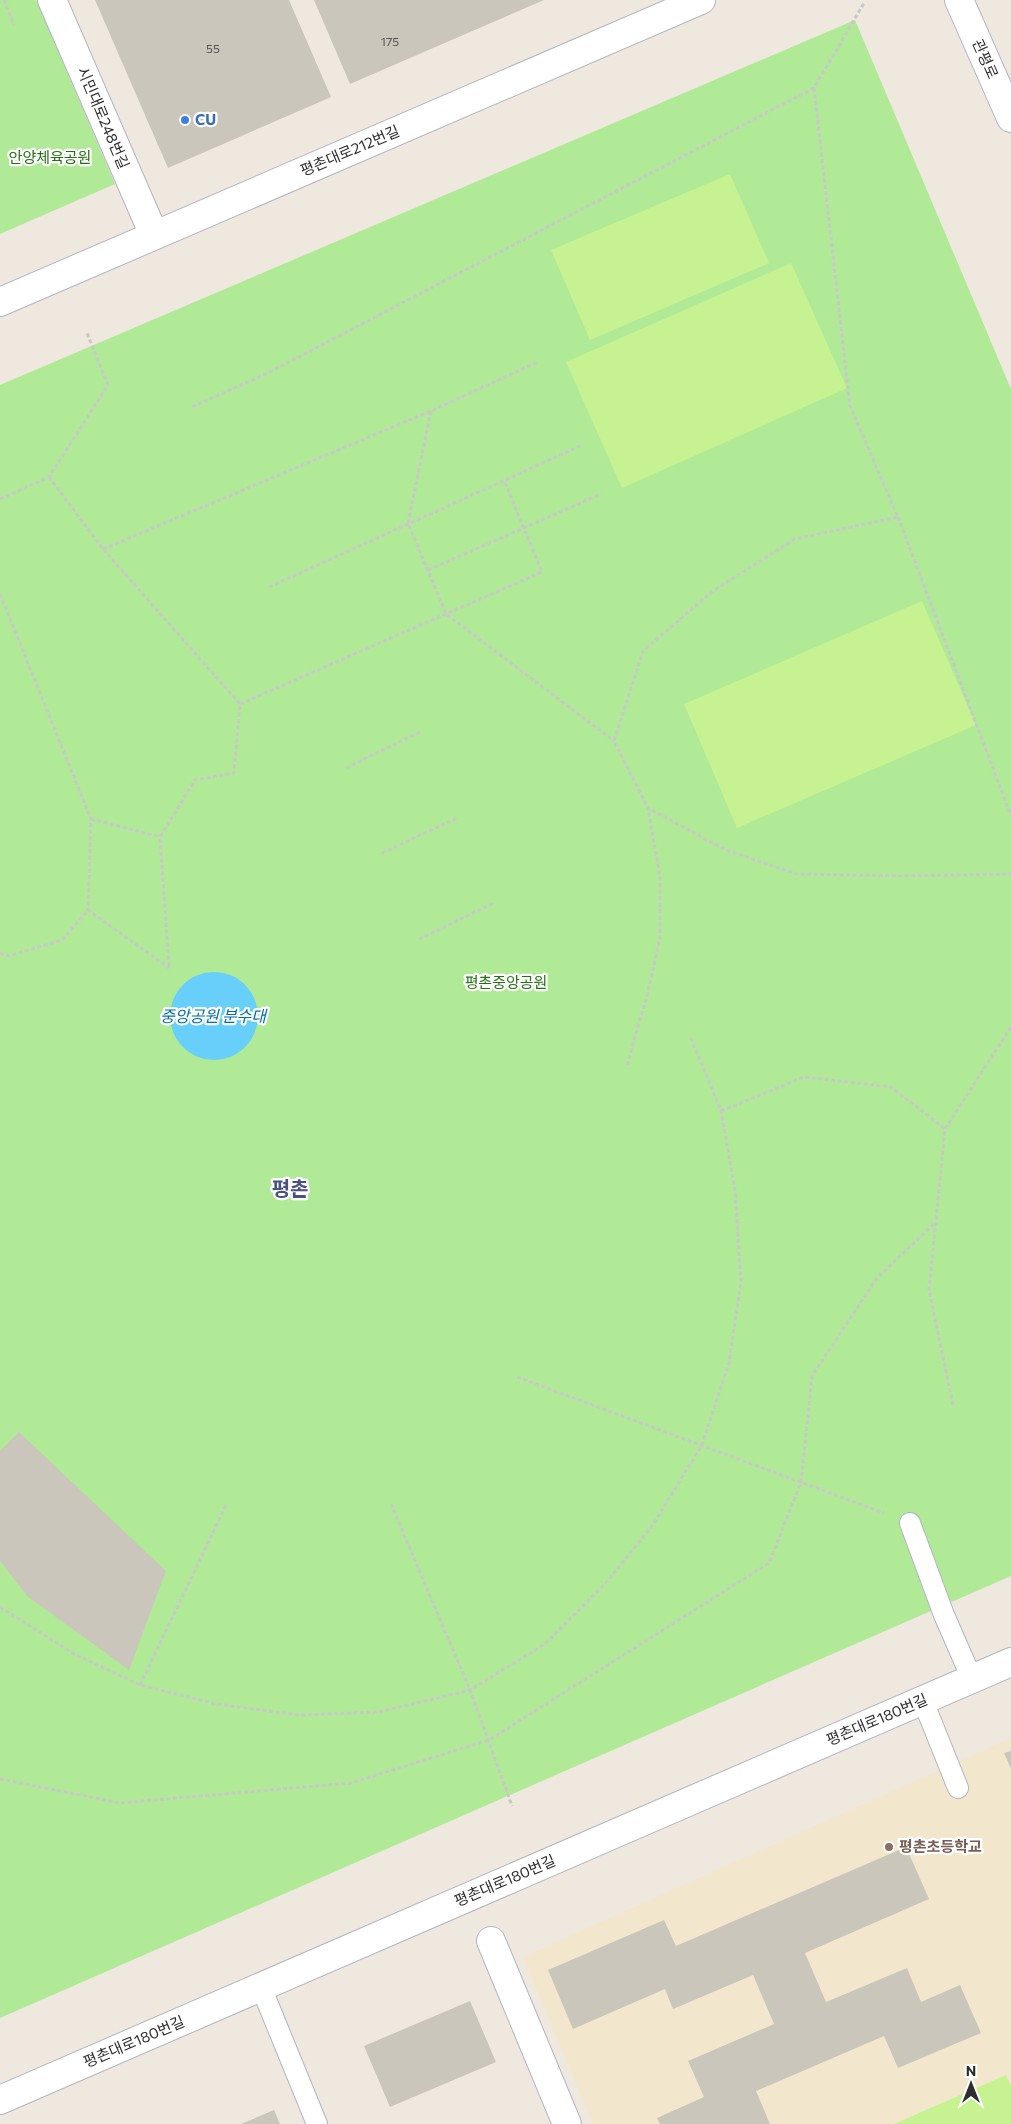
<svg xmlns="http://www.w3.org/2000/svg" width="1011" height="2124" font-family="Commissioner,'Noto Sans KR',sans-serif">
	<rect width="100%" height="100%" fill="#efe8de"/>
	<polygon fill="#f2e7cc" points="1011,1738 1011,2124 593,2124 523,1957"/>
	<g fill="#b0ea96">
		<polygon points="0,0 36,0 115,184 0,234"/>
		<polygon points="855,20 1011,389 1011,1576 0,2018 0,385"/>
	</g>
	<g fill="#c6f291">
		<polygon points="730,174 769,263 590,340 551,250"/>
		<polygon points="791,263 847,388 622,488 566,362"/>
		<polygon points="922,601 976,725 737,828 684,704"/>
		<polygon points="1006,2075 1011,2086 1011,2124 894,2124"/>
	</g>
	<circle fill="#68cffa" cx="214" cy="1016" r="44"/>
	<g fill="#cbc6bc">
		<polygon points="95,0 289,0 331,97 168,168"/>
		<polygon points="314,0 544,0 350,84"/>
		<polygon points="19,1432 166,1571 129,1670 27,1596 0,1561 0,1451"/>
		<polygon points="1011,1751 1011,1769 1004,1753"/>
		<polygon points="906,1847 929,1899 805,1953 826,2002 907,1968 921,2002 960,1985 981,2033 898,2068 884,2036 756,2091 770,2124 660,2124 657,2118 704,2097 688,2061 774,2024 753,1975 673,2009 665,1989 573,2029 548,1970 664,1920 676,1946"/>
		<polygon points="470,2001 496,2062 390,2107 364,2046"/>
		<polygon points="274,2110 280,2124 241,2124"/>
	</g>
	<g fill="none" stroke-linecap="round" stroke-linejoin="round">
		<defs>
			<g id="service">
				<polyline points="910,1523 944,1615 972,1679"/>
				<polyline points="923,1701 958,1788"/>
				<polyline points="261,1987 317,2124"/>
			</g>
			<polyline id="pedestrian" points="491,1941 567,2124"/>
			<g id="minor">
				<polyline points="52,0 154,235"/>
				<polyline points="0,2100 1011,1662"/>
			</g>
			<g id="tertiary">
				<polyline points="959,0 1011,118"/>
				<polyline points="0,302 701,0"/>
			</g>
		</defs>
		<use href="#service" stroke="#b2b4c1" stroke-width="22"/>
		<use href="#pedestrian" stroke="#b2b4c1" stroke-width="30"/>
		<use href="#minor" stroke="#b2b4c1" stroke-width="30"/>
		<use href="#tertiary" stroke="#b2b4c1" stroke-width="30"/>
		<g stroke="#c8c8c8" stroke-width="3" stroke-dasharray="4 2.5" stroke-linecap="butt">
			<polyline points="4,0 14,25"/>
			<polyline points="814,88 850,406 898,517 795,539 713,591 643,651 614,741 648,808 726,850 797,874 899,876 1011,874"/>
			<polyline points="192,407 266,374 814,88 864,3"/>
			<polyline points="431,411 408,523 446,614 614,741"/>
			<polyline points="49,477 103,549 240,704 234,773 195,780 160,837 169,968"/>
			<polyline points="0,499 49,477 108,385 87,333"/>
			<polyline points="898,517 1011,816"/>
			<polyline points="103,549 431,411 538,362"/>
			<polyline points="428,570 601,494"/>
			<polyline points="269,587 580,446"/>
			<polyline points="0,594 91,819 88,910"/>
			<polyline points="240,704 542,572 504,480"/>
			<polyline points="346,768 420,732"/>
			<polyline points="91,819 160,837"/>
			<polyline points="382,853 457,818"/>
			<polyline points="419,939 494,903"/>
			<polyline points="0,953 9,956 62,940 88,910 169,968"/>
			<polyline points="627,1065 647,996 660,938 660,876 648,809"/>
			<polyline points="721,1111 804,1077 891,1087 945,1129"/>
			<polyline points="517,1377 884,1513"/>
			<polyline points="953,1405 929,1290 945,1129 1011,1027"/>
			<polyline points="391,1504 470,1690 512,1806"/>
			<polyline points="0,1607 74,1654 140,1685 216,1704 299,1715 379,1712 470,1690 545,1644 605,1584 652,1526 702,1445 729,1363 741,1281 735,1190 721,1111 691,1038"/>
			<polyline points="140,1685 227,1503"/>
			<polyline points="0,1779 120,1803 351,1783 489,1740 769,1563 801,1482 812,1376 877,1278 935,1223"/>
		</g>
		<use href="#service" stroke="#fff" stroke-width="20"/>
		<use href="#pedestrian" stroke="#fff" stroke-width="28"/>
		<use href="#minor" stroke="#fff" stroke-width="28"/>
		<use href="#tertiary" stroke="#fff" stroke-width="28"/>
	</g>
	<circle fill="#3f7fe0" stroke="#fff" stroke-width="2" cx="185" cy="120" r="5"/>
	<circle fill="#8d6e63" stroke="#fff" stroke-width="2" cx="889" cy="1847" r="5"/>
	<g text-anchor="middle" stroke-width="4.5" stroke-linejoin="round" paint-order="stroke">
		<g font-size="12" fill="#545351">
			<text x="390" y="46">175</text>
			<text x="213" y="53">55</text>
		</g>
		<g font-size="15" fill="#2d2d2d" stroke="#fff">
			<text transform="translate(985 59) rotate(66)" y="5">관평로</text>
			<text transform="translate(103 118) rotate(67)" y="5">시민대로248번길</text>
			<text transform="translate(350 151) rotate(-23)" y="5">평촌대로212번길</text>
			<text transform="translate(877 1720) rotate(-23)" y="5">평촌대로180번길</text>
			<text transform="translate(505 1881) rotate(-23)" y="5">평촌대로180번길</text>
			<text transform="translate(134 2042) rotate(-23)" y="5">평촌대로180번길</text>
		</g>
		<g font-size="15" font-weight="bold" fill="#366cbe" stroke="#fff" text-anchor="start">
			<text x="195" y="125">CU</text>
		</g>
		<g font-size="15" fill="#257214" stroke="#fff">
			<text x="50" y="163">안양체육공원</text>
			<text x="506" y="988">평촌중앙공원</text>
		</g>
		<g font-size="15" font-weight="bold" fill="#785e54" stroke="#fff" text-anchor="start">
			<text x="899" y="1852">평촌초등학교</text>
		</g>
		<g font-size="16" font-style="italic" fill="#016dac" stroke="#fff">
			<text x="213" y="1022">중앙공원 분수대</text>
		</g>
		<g font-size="20" font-weight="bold" fill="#485182" stroke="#fff">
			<text x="290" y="1196">평촌</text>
		</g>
	</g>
	<g transform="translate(971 2084)" stroke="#ffffff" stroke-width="4" paint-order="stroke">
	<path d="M0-4L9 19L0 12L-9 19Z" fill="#2d2d2d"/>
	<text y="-8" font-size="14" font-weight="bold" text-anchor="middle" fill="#2d2d2d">N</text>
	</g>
</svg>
